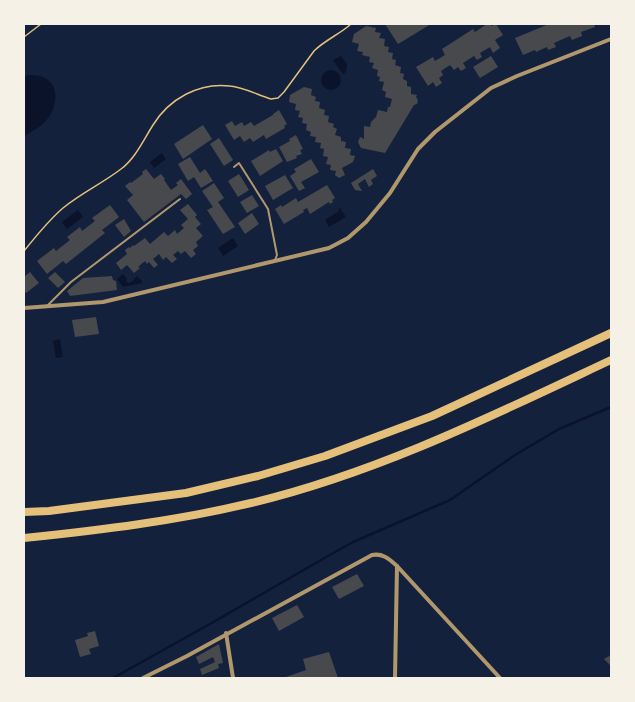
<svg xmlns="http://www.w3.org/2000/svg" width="635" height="702" font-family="'Golos Text',sans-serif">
	<rect width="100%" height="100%" fill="#14213d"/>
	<g fill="#0b132b">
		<polygon points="341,56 347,64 346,72 343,74 333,60"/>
		<circle cx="331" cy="80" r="10"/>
		<path d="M28,75C60,73 62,103 45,122C39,128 31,132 24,136V77Z"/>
		<polygon points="162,153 166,159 154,168 150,162"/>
		<polygon points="340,208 346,217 329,227 325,220 339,211 338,209"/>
		<polygon points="78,210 83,217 67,229 62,222"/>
		<polygon points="233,238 238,246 223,256 218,248"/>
		<polygon points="123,274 127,279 126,281 128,283 130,283 137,276 142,281 142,283 123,287 117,279"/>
		<polygon points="60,339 63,357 56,358 53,341"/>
	</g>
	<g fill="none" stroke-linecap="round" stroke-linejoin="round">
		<polyline stroke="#0b132b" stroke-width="2.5" points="113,678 210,624 328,556 353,542 450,500 515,455 559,429 611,407"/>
	</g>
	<g fill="#48494c">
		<polygon points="385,24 431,24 398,44"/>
		<polygon points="487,24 490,24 492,26 496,24 503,35 495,40 500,48 493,53 490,47 480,53 482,57 477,60 474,56 463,63 466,68 461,71 458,67 454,70 450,65 441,71 443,75 439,78 442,83 436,87 433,82 428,86 416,67 433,57 435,61 445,55 442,49 473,29 475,32"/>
		<polygon points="549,24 594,24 595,27 581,32 582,36 572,40 570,36 554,43 556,47 548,50 547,47 536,52 535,50 523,55 515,38"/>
		<polygon points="366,26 376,28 375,32 381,33 379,38 385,39 384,46 389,47 388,52 393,53 392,59 396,60 395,65 401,67 400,73 404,74 403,79 407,81 407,86 411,87 411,94 417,95 416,97 418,100 417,104 414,105 385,153 361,148 358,142 360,137 364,139 364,126 370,127 371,122 376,117 378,110 387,112 388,107 390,107 392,99 385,97 386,92 382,90 384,82 379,81 380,77 377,76 378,70 372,68 374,63 369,62 370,57 362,55 363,52 357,51 359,44 352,42 354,34"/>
		<polygon points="491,56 498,67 480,78 473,67"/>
		<polygon points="304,87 312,89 311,95 316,97 315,101 320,102 319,108 325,110 324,115 329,116 328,122 334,124 333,127 337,129 335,135 341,137 341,141 346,142 345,148 351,149 350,155 355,156 353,162 342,168 345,175 339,178 335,175 336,171 330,170 331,165 326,164 328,157 323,156 324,149 320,148 321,143 315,142 316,137 310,136 311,132 306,130 307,124 302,123 303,118 298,117 300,111 295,110 296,104 289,102 290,95"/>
		<polygon points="279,110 287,124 284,126 285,128 266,139 264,135 253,142 250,138 244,142 240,136 234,140 225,125 232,121 235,126 242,122 244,126 251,122 254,126 273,115 273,114"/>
		<polygon points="203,125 212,139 183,159 174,144"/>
		<polygon points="296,135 303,149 300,150 302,154 296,156 297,158 287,162 279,147 290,141 289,139"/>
		<polygon points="219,138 233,160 224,166 210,144"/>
		<polygon points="276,149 283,161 260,176 251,161 269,150 270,152"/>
		<polygon points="190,157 200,173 205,169 213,181 201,188 194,177 188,181 178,164"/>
		<polygon points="311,159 319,172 301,182 305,188 299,191 290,176 296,172 294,169"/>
		<polygon points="146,169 154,179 161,174 165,179 164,180 171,190 178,185 176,183 181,179 192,194 186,199 181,194 144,222 127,200 133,195 125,186 130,182 131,183 143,174 142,172"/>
		<polygon points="373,169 377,176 371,180 373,184 369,187 365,179 358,184 362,191 355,190 351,183"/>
		<polygon points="239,174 249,190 238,197 228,181"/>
		<polygon points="285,175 293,188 273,200 265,186"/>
		<polygon points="214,183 224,198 218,202 235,227 223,234 207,210 213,207 202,191"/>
		<polygon points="327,185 335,198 332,200 333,202 330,204 329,202 310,214 307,208 303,210 304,212 284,224 275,209 281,205 282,207 296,198 298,202"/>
		<polygon points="252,195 259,206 247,213 240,202"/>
		<polygon points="188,204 197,215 195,217 201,224 196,228 203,236 196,242 198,246 193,250 196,254 191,258 185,251 181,254 178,251 173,255 177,259 172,263 166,257 163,260 159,254 153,259 158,265 154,268 149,262 147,264 145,261 138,267 140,268 134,273 127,265 121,270 116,263 127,254 125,250 129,247 130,248 133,245 134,246 145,238 150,244 164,232 168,236 175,230 177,234 184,228 181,225 188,219 180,210"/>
		<polygon points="110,205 119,217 102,230 105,233 66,264 63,261 47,274 37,261 54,248 56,251 70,240 67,237 80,227 82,231 95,221 92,218"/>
		<polygon points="252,213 259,224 245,234 238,223"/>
		<polygon points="124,219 131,231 124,237 115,225"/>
		<polygon points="30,272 39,283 26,293 24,290 24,277"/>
		<polygon points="55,272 65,282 58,288 48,278"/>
		<polygon points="112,276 113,280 116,281 117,290 70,296 67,291 83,278"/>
		<polygon points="96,317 99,334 75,337 72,320"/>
		<polygon points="357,574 364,586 339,599 332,587"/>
		<polygon points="297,605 304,617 279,631 272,618"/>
		<polygon points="95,631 99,646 89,649 91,654 80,657 75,640 88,636 87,633"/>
		<polygon points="219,644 223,663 218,664 219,668 202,675 200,669 215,662 213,657 199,664 196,657"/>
		<polygon points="329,652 338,678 283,678 306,670 303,659"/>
		<polygon points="611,655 611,666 604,659"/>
	</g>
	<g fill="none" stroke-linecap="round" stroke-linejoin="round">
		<g stroke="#e5c07b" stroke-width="1.5">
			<polyline points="24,37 41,24"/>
			<path d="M24,251C36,236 49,220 63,208C81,193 103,183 121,169C135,159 144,139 153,125C169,99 199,82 230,86C243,87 258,95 271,99L278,98L284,92L314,51C325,40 340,34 351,24"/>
		</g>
		<g stroke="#b1986c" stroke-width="2">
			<polyline points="234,167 239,163 268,209 277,255 275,260"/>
			<polyline points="48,305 71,282 180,199"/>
		</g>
		<g stroke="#b1986c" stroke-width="4">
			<polyline points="24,308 103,302 329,248 348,238 366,222 390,193 418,149 435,132 491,88 517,76 611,39"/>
			<polyline points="226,633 233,678"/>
			<path d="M143,678L187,656L372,555C383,553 389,559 397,566L500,678"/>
			<polyline points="395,678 397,566"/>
		</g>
		<g stroke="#e5c07b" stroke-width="8">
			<polyline points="24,512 49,511 186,493 258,476 325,456 432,416 611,333"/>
			<path d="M24,538C101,530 176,521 251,503C377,473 494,415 611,360"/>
		</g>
	</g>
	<rect width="635" height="702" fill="none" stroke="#f6f1e7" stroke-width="50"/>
</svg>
